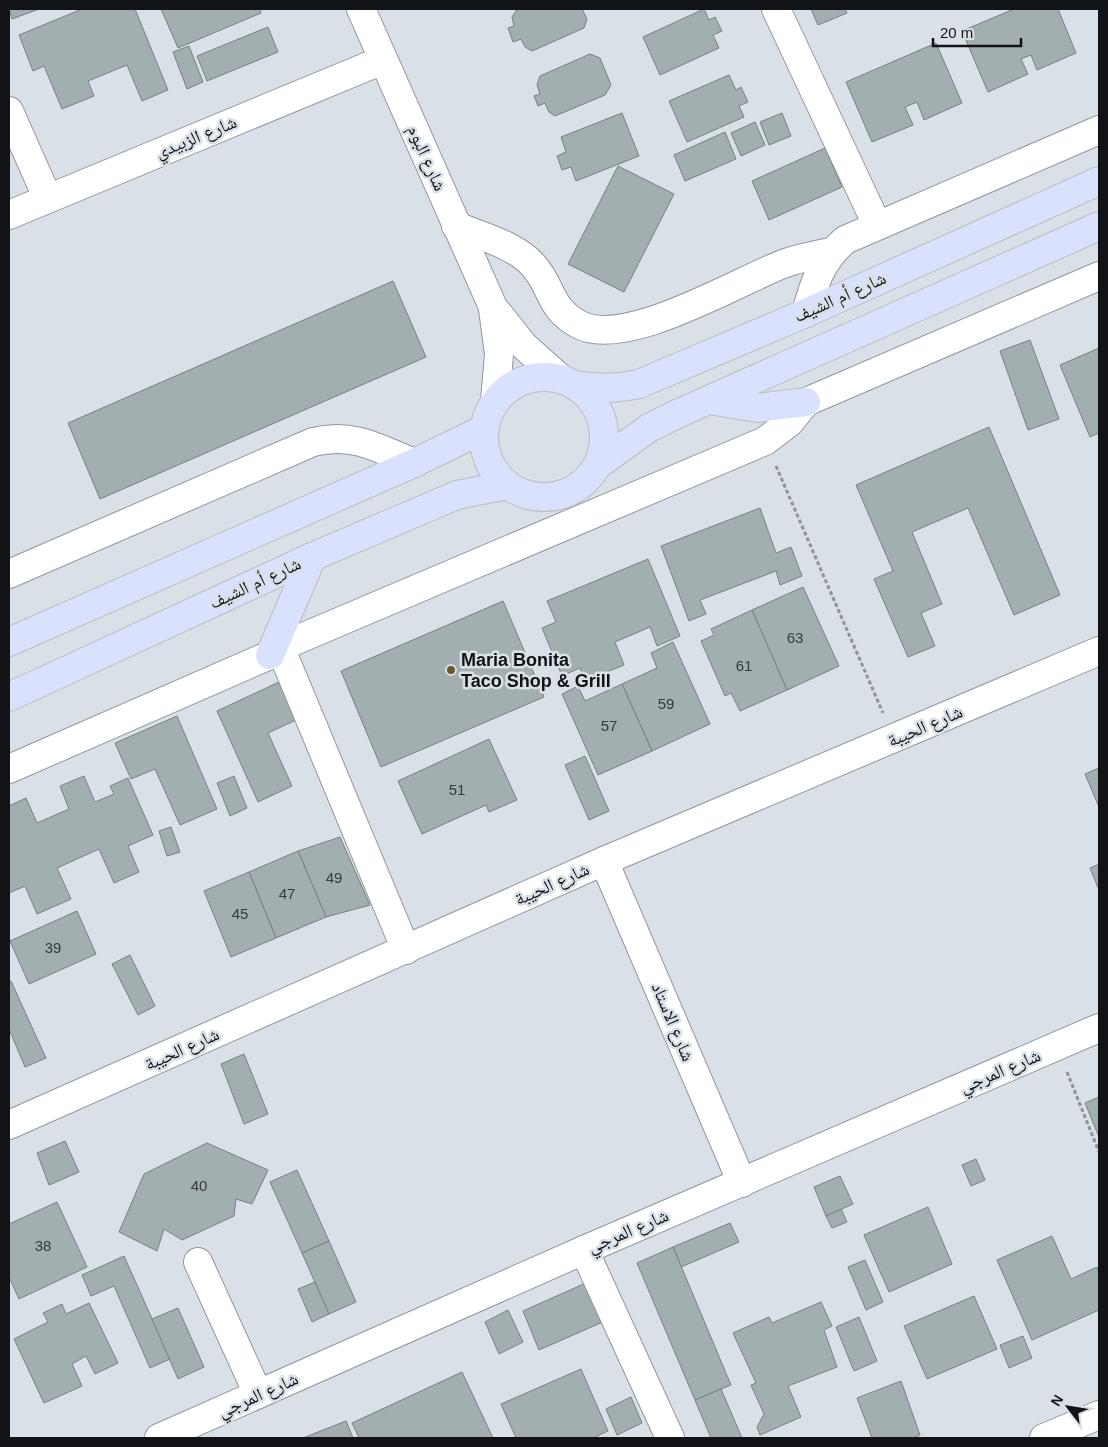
<svg xmlns="http://www.w3.org/2000/svg" width="1108" height="1447" font-family="Arial,'Noto Naskh Arabic',sans-serif">
	<rect width="100%" height="100%" fill="#d9e0e7"/>
	<g fill="#a3aeb0" stroke="#778183">
		<polygon points="9,9 39,9 12,19"/>
		<polygon points="82,9 135,9 168,90 142,101 127,65 88,81 94,96 62,109 44,66 33,71 19,35"/>
		<polygon points="161,9 260,9 261,13 178,48"/>
		<polygon points="517,9 582,9 587,19 584,28 532,51 525,47 521,39 513,42 508,28 514,26 512,17"/>
		<polygon points="704,9 709,20 715,17 722,31 713,35 719,48 660,75 643,37"/>
		<polygon points="811,9 845,9 847,13 818,25"/>
		<polygon points="1014,9 1058,9 1076,53 1037,70 1031,55 1021,59 1028,74 988,92 962,31"/>
		<polygon points="268,27 278,52 207,81 197,56"/>
		<polygon points="936,43 962,103 924,120 917,102 905,107 913,125 872,142 846,82"/>
		<polygon points="189,46 203,82 187,89 173,52"/>
		<polygon points="590,54 600,58 611,85 605,95 555,116 549,112 545,103 538,106 534,96 540,94 537,85 540,76"/>
		<polygon points="729,75 736,90 741,87 748,102 739,106 744,117 687,142 669,101"/>
		<polygon points="622,113 639,156 576,181 571,167 562,170 557,156 566,152 561,137"/>
		<polygon points="782,113 791,136 769,145 760,122"/>
		<polygon points="755,122 765,145 741,156 731,133"/>
		<polygon points="725,132 736,159 685,181 674,155"/>
		<polygon points="825,148 842,187 769,220 752,181"/>
		<polygon points="618,166 674,194 624,292 568,264"/>
		<polygon points="393,281 426,357 100,499 68,423"/>
		<polygon points="1030,340 1059,419 1028,430 1000,351"/>
		<polygon points="1099,348 1099,433 1090,437 1060,365"/>
		<polygon points="989,427 1060,595 1014,615 968,508 912,532 942,604 921,613 935,646 908,657 874,579 893,571 856,485"/>
		<polygon points="760,508 776,553 791,547 802,576 780,585 776,571 700,600 706,614 689,621 661,546"/>
		<polygon points="648,559 680,636 657,646 650,627 615,642 624,665 585,681 580,668 562,676 542,628 556,622 547,601"/>
		<polygon points="803,587 839,666 787,690 752,610"/>
		<polygon points="503,601 544,697 381,767 341,671"/>
		<polygon points="752,610 787,690 740,711 731,693 725,696 701,641 714,635 711,629"/>
		<polygon points="673,642 710,724 652,751 622,684 657,668 651,653"/>
		<polygon points="279,682 296,720 268,733 292,786 258,802 217,711"/>
		<polygon points="622,684 652,751 598,775 562,694 578,686 585,701"/>
		<polygon points="177,716 217,809 180,825 155,769 131,779 115,743"/>
		<polygon points="489,739 517,800 489,812 486,805 422,834 398,781"/>
		<polygon points="585,756 609,811 589,820 565,765"/>
		<polygon points="1099,768 1099,807 1085,774"/>
		<polygon points="84,776 95,802 114,794 110,786 128,778 153,835 128,846 139,872 114,883 99,849 57,868 71,899 37,914 25,886 9,893 9,806 26,798 37,823 69,809 60,786"/>
		<polygon points="234,776 247,808 230,816 217,783"/>
		<polygon points="171,827 180,852 167,856 159,831"/>
		<polygon points="340,837 370,905 326,917 298,851"/>
		<polygon points="298,851 326,917 276,938 249,872"/>
		<polygon points="1099,864 1099,890 1090,868"/>
		<polygon points="249,872 276,938 231,957 204,891"/>
		<polygon points="77,911 96,954 29,984 10,941"/>
		<polygon points="130,955 155,1006 138,1015 112,964"/>
		<polygon points="11,981 46,1058 25,1067 9,1029 9,982"/>
		<polygon points="244,1054 268,1114 244,1124 221,1064"/>
		<polygon points="1099,1097 1099,1137 1085,1103"/>
		<polygon points="65,1141 79,1172 49,1185 37,1153"/>
		<polygon points="207,1143 268,1170 252,1204 236,1199 234,1216 182,1240 164,1229 157,1251 119,1232 144,1174"/>
		<polygon points="976,1159 985,1180 971,1186 962,1165"/>
		<polygon points="297,1170 329,1241 302,1253 270,1182"/>
		<polygon points="840,1176 853,1204 826,1216 814,1187"/>
		<polygon points="57,1202 87,1267 19,1299 9,1277 9,1224"/>
		<polygon points="928,1207 952,1264 889,1292 864,1235"/>
		<polygon points="841,1209 847,1222 832,1228 826,1216"/>
		<polygon points="730,1223 739,1242 681,1267 673,1247"/>
		<polygon points="1052,1236 1071,1279 1097,1267 1099,1273 1099,1310 1032,1340 997,1260"/>
		<polygon points="329,1241 356,1302 329,1314 302,1253"/>
		<polygon points="673,1247 731,1385 695,1400 637,1263"/>
		<polygon points="124,1256 170,1359 150,1368 114,1286 91,1296 82,1275"/>
		<polygon points="865,1260 883,1302 866,1310 848,1267"/>
		<polygon points="315,1282 329,1314 312,1322 298,1289"/>
		<polygon points="588,1282 605,1321 539,1350 523,1311"/>
		<polygon points="974,1296 997,1349 927,1379 904,1326"/>
		<polygon points="821,1302 832,1326 824,1330 837,1367 788,1386 801,1417 760,1435 757,1427 764,1414 751,1385 756,1383 733,1333 769,1317 772,1323"/>
		<polygon points="89,1303 118,1363 95,1374 86,1356 72,1364 82,1386 44,1403 14,1339 48,1322 43,1313 62,1304 66,1314"/>
		<polygon points="178,1308 204,1367 178,1379 152,1319"/>
		<polygon points="508,1310 523,1342 499,1354 485,1322"/>
		<polygon points="859,1317 877,1361 854,1371 836,1327"/>
		<polygon points="1023,1336 1032,1358 1009,1368 1000,1345"/>
		<polygon points="581,1369 608,1431 593,1438 516,1438 501,1404"/>
		<polygon points="462,1372 493,1438 359,1438 352,1423"/>
		<polygon points="901,1381 920,1435 913,1438 872,1438 857,1398"/>
		<polygon points="721,1389 742,1438 711,1438 695,1400"/>
		<polygon points="631,1397 642,1423 617,1435 606,1409"/>
		<polygon points="346,1421 353,1438 303,1438"/>
	</g>
	<g fill="none" stroke-linecap="round" stroke-linejoin="round">
		<defs>
			<g id="minor">
				<polyline points="361,9 493,307 524,346 561,379"/>
				<polyline points="776,9 877,225"/>
				<polyline points="9,111 47,197"/>
				<polyline points="9,215 383,60"/>
				<path d="M456,226C481,236 515,245 533,265C553,287 548,307 578,324C624,350 736,282 783,264C799,258 815,255 831,252"/>
				<polyline points="493,309 499,354 495,401"/>
				<path d="M806,313C814,283 821,261 845,240L1099,130"/>
				<path d="M9,574L313,442C352,432 378,448 414,463"/>
				<polyline points="280,647 406,950"/>
				<polyline points="9,769 270,655 280,647 765,441 790,422 806,402 1099,276"/>
				<polyline points="604,861 742,1183"/>
				<polyline points="9,1125 604,861 1099,651"/>
				<polyline points="584,1250 670,1438"/>
				<polyline points="198,1262 258,1394"/>
				<polyline points="159,1438 584,1250 1099,1028"/>
				<polyline points="1044,1438 1099,1415"/>
			</g>
			<g id="major">
				<circle cx="544" cy="437" r="60"/>
				<path d="M575,385C597,389 616,389 639,384L806,313L1099,181"/>
				<polyline points="709,400 757,408 806,402"/>
				<polyline points="599,464 649,428 677,414 1099,226"/>
				<polyline points="9,642 414,463 484,429"/>
				<polyline points="270,655 312,557"/>
				<polyline points="9,697 312,557 457,495 507,485"/>
			</g>
		</defs>
		<use href="#minor" stroke="#90979d" stroke-width="30"/>
		<use href="#major" stroke="#bcbdbe" stroke-width="30"/>
		<g stroke="#8f949a" stroke-width="3" stroke-dasharray="4 2.5" stroke-linecap="butt">
			<polyline points="776,466 883,713"/>
			<polyline points="1067,1072 1099,1152"/>
		</g>
		<use href="#minor" stroke="#fff" stroke-width="28"/>
		<use href="#major" stroke="#dae1fd" stroke-width="28"/>
	</g>
	<circle fill="#685a27" stroke="#d9e0e7" stroke-width="2" cx="451" cy="670" r="5"/>
	<g text-anchor="middle" stroke-width="5" stroke-linejoin="round" paint-order="stroke">
		<g font-size="15" fill="#363a3c">
			<text x="795" y="643">63</text>
			<text x="744" y="671">61</text>
			<text x="666" y="709">59</text>
			<text x="609" y="731">57</text>
			<text x="457" y="795">51</text>
			<text x="334" y="883">49</text>
			<text x="287" y="899">47</text>
			<text x="240" y="919">45</text>
			<text x="53" y="953">39</text>
			<text x="199" y="1191">40</text>
			<text x="43" y="1251">38</text>
		</g>
		<g font-size="18" fill="#111316" stroke="#d9e0e7">
			<text transform="translate(196 137) rotate(-22)" y="6">شارع الزبيدي</text>
			<text transform="translate(427 158) rotate(66)" y="6">شارع البوم</text>
			<text transform="translate(840 297) rotate(-24)" y="6">شارع أم الشيف</text>
			<text transform="translate(255 583) rotate(-25)" y="6">شارع أم الشيف</text>
			<text transform="translate(925 726) rotate(-23)" y="6">شارع الحيبة</text>
			<text transform="translate(552 884) rotate(-24)" y="6">شارع الحيبة</text>
			<text transform="translate(673 1022) rotate(67)" y="6">شارع الاستاد</text>
			<text transform="translate(182 1049) rotate(-24)" y="6">شارع الحيبة</text>
			<text transform="translate(1000 1071) rotate(-23)" y="6">شارع المرجي</text>
			<text transform="translate(628 1231) rotate(-23)" y="6">شارع المرجي</text>
			<text transform="translate(258 1395) rotate(-24)" y="6">شارع المرجي</text>
		</g>
		<g font-size="18" font-weight="bold" fill="#111316" stroke="#d9e0e7" text-anchor="start">
			<text x="461" y="666">Maria Bonita<tspan x="461" dy="21">Taco Shop &amp; Grill</tspan></text>
		</g>
	</g>
	<rect width="1108" height="1447" fill="none" stroke="#111316" stroke-width="20"/>
	<g transform="translate(1068 1407) rotate(301)" stroke="#d9e0e7" stroke-width="4" paint-order="stroke">
	<path d="M0-4L9 19L0 12L-9 19Z" fill="#111316"/>
	<text y="-8" font-size="14" font-weight="bold" text-anchor="middle" fill="#111316">N</text>
	</g>
	<path d="M933 38v8h88v-8" fill="none" stroke="#111316" stroke-width="2.5"/>
	<text x="940" y="38" font-size="15" fill="#111316" stroke="#d9e0e7" stroke-width="4" paint-order="stroke">20 m</text>
</svg>
